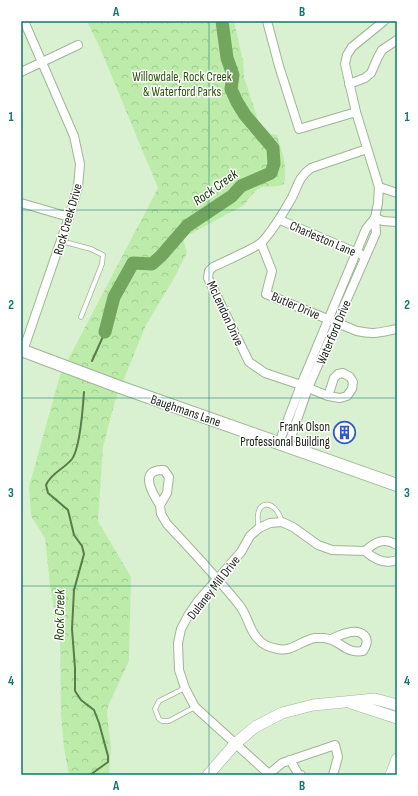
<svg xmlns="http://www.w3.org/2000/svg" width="418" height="796" font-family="'Sofia Sans Condensed',sans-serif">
	<defs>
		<pattern id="park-crowns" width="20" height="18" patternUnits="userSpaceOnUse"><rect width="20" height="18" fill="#bdecaa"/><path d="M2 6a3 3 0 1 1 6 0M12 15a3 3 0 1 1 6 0" fill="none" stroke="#a2ca91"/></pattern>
	</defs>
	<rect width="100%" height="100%" fill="#daf1d1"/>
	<path fill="url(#park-crowns)" d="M87,21H234L243,61L244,77L259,123L271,134L277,135C282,152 288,167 284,184L279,186L262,187L255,191L244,205L183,238L187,253L173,280L146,325L115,401L103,447L98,521L131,577L129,661L108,706L107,715L111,746L109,775H69L64,748L61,715L60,644L50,585L45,538L31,516L29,487L60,375L158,188L100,48Z"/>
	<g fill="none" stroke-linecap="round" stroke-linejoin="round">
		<g stroke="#587d48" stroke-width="2">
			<polyline points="92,361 105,332"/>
			<path d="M84,392C83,407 80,448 72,459C64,469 51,473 46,485L48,493L68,510L74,535L82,546L84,554L74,590L72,629L75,668V691L81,700L94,710L99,723L108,756V762L90,775"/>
		</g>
		<polyline stroke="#73a55e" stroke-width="13" points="105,332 114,297 133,263 152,264 161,256 187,226 232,196 241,186 271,173 274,164 273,148 245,115 237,102 231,89 233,75 227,58 222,21"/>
		<defs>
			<g id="service">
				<polyline points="61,241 91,249 103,255 102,264 81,317"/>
				<path d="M259,528C252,499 275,497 282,522"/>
				<polyline points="185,688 159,701 155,709 159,719 162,721 169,721 195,707"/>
			</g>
			<g id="minor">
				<polyline points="267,21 279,66 299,129 356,112"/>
				<polyline points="21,72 78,45"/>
				<polyline points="349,84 365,78 371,73 378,57 382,50 397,40"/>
				<polyline points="379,187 397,193"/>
				<polyline points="21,203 69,217"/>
				<polyline points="375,218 383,221 397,222"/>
				<polyline points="280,220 362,255"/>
				<path d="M261,243L272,271L266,294L357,331C375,335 380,332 397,329"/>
				<polyline points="23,351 69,217 78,187 80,164 74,136 24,21"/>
				<path d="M328,396L334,378L338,374L343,373L350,377L353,382L352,389L347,396L340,398L328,396L301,385L265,373L249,362L208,278L209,271L213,267C223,262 256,248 262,242C273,230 282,215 290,201C298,188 297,178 311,168L367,149"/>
				<polyline points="279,443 301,385 366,229 375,218"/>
				<polyline points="288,446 308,388 376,233 375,218 378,203 379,187 356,112 345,64 347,55 352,47 384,21"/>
				<path d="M160,505C152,493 138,469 164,470L169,477L167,493L160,505L161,514L167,524C192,551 217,577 240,606C248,616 249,631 259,640C263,645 272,648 278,649C292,652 302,640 315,638C318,638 321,638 324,638C342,640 344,654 363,651C373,637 361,629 347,633C342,634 336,637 331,639"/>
				<path d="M365,551C374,559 385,565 397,560"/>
				<polyline points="290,760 299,775 301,775"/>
				<polyline points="268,775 282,763 335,745 338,757 333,775"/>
				<path d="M270,775L195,707L185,688L179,670L178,643L181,629L189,614L198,601L241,552L250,536L259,528L270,523L282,522L293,527L318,545L332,550L365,551C375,542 384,537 397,545"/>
			</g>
			<g id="tertiary">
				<polyline points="351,703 397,718"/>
				<polyline points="208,775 235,744 255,727 282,713 313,705 375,699 397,705"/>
				<polyline points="391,775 397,759"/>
			</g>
			<polyline id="secondary" points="21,350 117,386 397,485"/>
		</defs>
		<use href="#service" stroke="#9fb596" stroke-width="5.5"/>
		<use href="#minor" stroke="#9fb596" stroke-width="10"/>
		<use href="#tertiary" stroke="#9fb596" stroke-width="12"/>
		<use href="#secondary" stroke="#9fb596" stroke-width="14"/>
		<use href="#service" stroke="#fff" stroke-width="4"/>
		<use href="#minor" stroke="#fff" stroke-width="8"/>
		<use href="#tertiary" stroke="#fff" stroke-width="11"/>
		<use href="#secondary" stroke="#fff" stroke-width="12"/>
	</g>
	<path fill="none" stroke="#0f766e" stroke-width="1" stroke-opacity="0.55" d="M209,21V775M21,210H397M21,398H397M21,586H397"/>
	<defs>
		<symbol id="building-ring" viewBox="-11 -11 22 22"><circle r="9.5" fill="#fff" stroke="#3159c9" stroke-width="1.5"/><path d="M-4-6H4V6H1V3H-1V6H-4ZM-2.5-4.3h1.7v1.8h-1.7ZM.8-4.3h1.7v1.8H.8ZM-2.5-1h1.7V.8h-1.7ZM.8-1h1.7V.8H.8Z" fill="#3159c9"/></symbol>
	</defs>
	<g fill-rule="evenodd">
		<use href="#building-ring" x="332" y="420" width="25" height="25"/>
	</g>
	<g text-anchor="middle" stroke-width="3" stroke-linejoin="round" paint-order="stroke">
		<g font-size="13" fill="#275508" stroke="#fff">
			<text x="182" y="81">Willowdale, Rock Creek<tspan x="182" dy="15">&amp; Waterford Parks</tspan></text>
		</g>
		<g font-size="13" fill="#182014" stroke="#fff">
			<text transform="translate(67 219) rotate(-74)" y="5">Rock Creek Drive</text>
			<text transform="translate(323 238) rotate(23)" y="5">Charleston Lane</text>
			<text transform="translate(296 305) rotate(23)" y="5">Butler Drive</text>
			<text transform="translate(226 313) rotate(65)" y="5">McLendon Drive</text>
			<text transform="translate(333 332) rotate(-67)" y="5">Waterford Drive</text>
			<text transform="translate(186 410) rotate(19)" y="5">Baughmans Lane</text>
			<text transform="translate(213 587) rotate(-52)" y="5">Dulaney Mill Drive</text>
		</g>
		<g font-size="13" fill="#182014" stroke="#fff" text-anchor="end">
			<text x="330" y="431">Frank Olson<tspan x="330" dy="15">Professional Building</tspan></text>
		</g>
		<g font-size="14" font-style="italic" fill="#143501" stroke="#fff">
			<text transform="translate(215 187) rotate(-36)" y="5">Rock Creek</text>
			<text transform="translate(59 615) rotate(-89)" y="5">Rock Creek</text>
		</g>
	</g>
	<rect width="418" height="796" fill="none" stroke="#ffffff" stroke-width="44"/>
	<rect x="22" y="22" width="374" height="752" fill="none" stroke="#0f766e" stroke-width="1.5"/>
	<g font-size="13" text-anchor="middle" font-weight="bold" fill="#0f766e">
		<text x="116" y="16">A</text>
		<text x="302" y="16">B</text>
		<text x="11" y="121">1</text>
		<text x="407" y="121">1</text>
		<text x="11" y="309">2</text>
		<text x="407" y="309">2</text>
		<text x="11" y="497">3</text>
		<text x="407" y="497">3</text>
		<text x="11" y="685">4</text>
		<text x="407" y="685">4</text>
		<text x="116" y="790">A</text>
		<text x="302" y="790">B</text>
	</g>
</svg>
